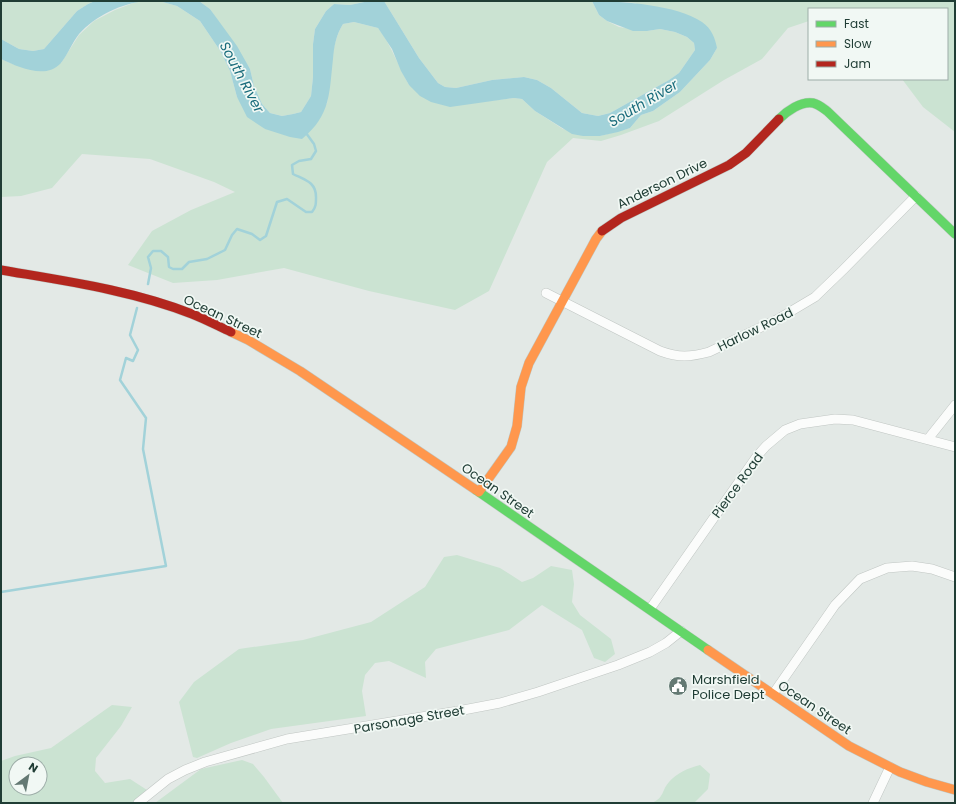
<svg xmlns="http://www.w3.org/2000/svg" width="956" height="804" font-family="Poppins,sans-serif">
	<rect width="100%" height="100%" fill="#e3e9e6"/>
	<g fill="#cbe3d2" fill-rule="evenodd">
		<polygon points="1,1 95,1 88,4 77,11 44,49 33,51 19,49 1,39"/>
		<path d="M159,1L177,6L200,21L221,52L230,71L237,97L265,129L327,104C330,80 330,45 343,24L354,22L378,28C392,46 398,66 409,85L478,102L514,98L522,99L535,111L563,129L600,136L630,128L641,115L653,111L680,92L710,60L717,48L635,3L616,1H955V132L923,107L902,79H947V9H809V21L788,28L762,59L724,80L659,121L621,135L601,141L573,138L547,162L489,291L455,310L369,291L284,268L217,280L173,283L128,265L152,231L191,210L235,192L214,182L150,159L82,154L52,188L21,196L1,197V59L15,65L61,63L79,35L94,21L115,10L136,2Z"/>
		<polygon points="199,1 369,1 350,5 334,4 326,11 315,29 313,44 313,77 311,96 301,112 293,114 282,116 270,113 262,104 254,86 250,69 210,9"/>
		<polygon points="384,1 592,1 599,15 607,21 619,27 647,31 660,29 675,32 687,37 694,43 695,50 679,73 669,80 610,113 598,116 582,113 551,88 537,80 524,77 492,80 456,88 445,87 438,83 419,58"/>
		<polygon points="457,555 500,568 522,582 533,578 551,566 572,570 574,584 572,602 580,615 611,639 615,654 605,662 594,658 582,630 542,605 509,630 436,649 425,662 426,678 389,661 375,663 365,675 362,691 366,716 271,729 231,743 197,758 193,757 179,702 194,682 239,649 303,640 371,622 425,587 444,557"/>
		<path d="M112,705L132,707L121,726L96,758L95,771L105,783L130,779L147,790L132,803H1V761L15,756L51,748ZM16,764H40V788H16Z"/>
		<polygon points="242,760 253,764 264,777 283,803 155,803 201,769"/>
		<path d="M700,765L710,774L708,789L694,803H652C665,797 661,791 669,782C677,773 688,768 700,765Z"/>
	</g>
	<g fill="#a2d2d9">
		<path d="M95,1H146C122,3 95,16 79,34C72,43 68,54 61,63C46,80 18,67 1,59V39L19,49L33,51L44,49L77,11L88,4Z"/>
		<path d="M159,1H199L210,9L237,46L250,69L254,86L262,104L270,113L282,116L293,114L301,112L311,96L313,77V44L315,29L326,11L334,4L350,5L369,1H384L419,58L438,83L445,87L456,88L492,80L524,77L537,80L551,88L582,113L598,116L610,113L669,80L679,73L695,50L694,43L687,37L675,32L660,29L647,31H633L607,21L599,15L592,1C623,1 677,5 702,22C712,29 715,38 717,48L710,60L680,92L653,111L641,115L630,128L618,132L600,136H583L572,134L535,111L522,99L514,98L450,107L431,102L420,96L409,85L401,71L392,49L378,28L354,22L343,24C336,35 334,47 333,59C329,94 331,115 302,139L290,137L265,129L247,117L237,97L230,71L221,52L200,21L177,6Z"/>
	</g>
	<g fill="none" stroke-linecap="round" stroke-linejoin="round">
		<g stroke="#a2d2d9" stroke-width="2.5">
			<path d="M148,284L151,268L148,257L153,251H161L168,257L169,267L173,269H182L189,262L207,259L225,250L232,235L237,229L252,234L260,240L266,236L277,202L287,199L306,212H312C316,207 316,204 316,197C316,182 305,180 293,174L292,165L299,161L311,159L316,151L314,144L306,133"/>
			<polyline points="1,592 166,566 143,449 146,418 120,380 126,358 133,361 138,350 130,335 137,308"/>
		</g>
		<defs>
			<g id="street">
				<path d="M546,293L660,351C679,358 690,357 709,352L778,319L815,297L843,270L916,196"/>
				<polyline points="928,439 955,405"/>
				<polyline points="650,609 757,456 766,446 785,430 800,424 835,419 853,420 955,447"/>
				<polyline points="773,694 835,605 860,579 887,568 912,566 932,569 955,577"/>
				<polyline points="138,803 168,779 185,770 205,762 287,739 458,711 500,703 538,692 618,665 650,652 666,643 681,631"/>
				<polyline points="873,803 890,767"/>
			</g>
			<g id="fast">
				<path d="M779,119C787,111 801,101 813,103C818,104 823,108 827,111L955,234"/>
				<polyline points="476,490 708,650"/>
			</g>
			<g id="slow">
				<polyline points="231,332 248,340 300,371 476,490"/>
				<polyline points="479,492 511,447 517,426 521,387 529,363 596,239 602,231"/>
				<polyline points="708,650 849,746 900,772 927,782 955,790"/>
			</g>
			<g id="jam">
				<polyline points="602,231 621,218 729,165 746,153 779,119"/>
				<path d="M1,270C65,281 131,290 192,314C205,319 218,326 231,332"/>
			</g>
		</defs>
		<use href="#street" stroke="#c0c6c3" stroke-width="10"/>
		<use href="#fast" stroke="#bec7c3" stroke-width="10"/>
		<use href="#slow" stroke="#bec7c3" stroke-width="10"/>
		<use href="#jam" stroke="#bec7c3" stroke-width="10"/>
		<use href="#street" stroke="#fbfcfb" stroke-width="9"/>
		<use href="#fast" stroke="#63d668" stroke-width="9"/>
		<use href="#slow" stroke="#ff974d" stroke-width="9"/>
		<use href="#jam" stroke="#b3261e" stroke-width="9"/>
	</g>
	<defs>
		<symbol id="civic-disc" viewBox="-11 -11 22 22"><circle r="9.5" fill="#647973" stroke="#f1f8f4"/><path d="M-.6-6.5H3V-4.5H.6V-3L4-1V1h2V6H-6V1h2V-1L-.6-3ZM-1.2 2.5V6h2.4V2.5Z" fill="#fff"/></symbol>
	</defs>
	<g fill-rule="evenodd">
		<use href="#civic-disc" x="667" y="675" width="22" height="22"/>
	</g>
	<g text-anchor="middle" stroke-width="3.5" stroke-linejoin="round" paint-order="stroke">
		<g font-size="13" fill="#203d35" stroke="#f1f8f4">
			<text transform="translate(662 183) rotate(-26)" y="5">Anderson Drive</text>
			<text transform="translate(223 316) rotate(25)" y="5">Ocean Street</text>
			<text transform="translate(755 329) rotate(-26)" y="5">Harlow Road</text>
			<text transform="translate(737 485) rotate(-54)" y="5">Pierce Road</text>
			<text transform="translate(498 490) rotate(35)" y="5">Ocean Street</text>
			<text transform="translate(815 707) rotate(34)" y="5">Ocean Street</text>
			<text transform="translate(409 719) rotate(-10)" y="5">Parsonage Street</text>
		</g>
		<g font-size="13" fill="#203d35" stroke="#f1f8f4" text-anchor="start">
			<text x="692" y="684">Marshfield<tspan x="692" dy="15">Police Dept</tspan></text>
		</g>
		<g font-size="14" font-style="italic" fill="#186b7b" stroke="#f1f8f4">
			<text transform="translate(242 77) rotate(62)" y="5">South River</text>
			<text transform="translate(643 103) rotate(-31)" y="5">South River</text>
		</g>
	</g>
	<rect width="956" height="804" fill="none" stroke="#203d35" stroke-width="4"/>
	<rect x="808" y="8" width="140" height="72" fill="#f1f8f4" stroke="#9dada8"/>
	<rect x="816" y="21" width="20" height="6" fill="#63d668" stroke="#9dada8"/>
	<text x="844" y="28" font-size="12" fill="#203d35">Fast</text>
	<rect x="816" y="41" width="20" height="6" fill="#ff974d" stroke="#9dada8"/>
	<text x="844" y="48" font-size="12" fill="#203d35">Slow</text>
	<rect x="816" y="61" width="20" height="6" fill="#b3261e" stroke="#9dada8"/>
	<text x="844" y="68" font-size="12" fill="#203d35">Jam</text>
	<g transform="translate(28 776) rotate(32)"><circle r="19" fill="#f1f8f4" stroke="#9dada8"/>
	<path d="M0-3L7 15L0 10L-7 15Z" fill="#647973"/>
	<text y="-6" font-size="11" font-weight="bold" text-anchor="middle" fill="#203d35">N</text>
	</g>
</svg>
